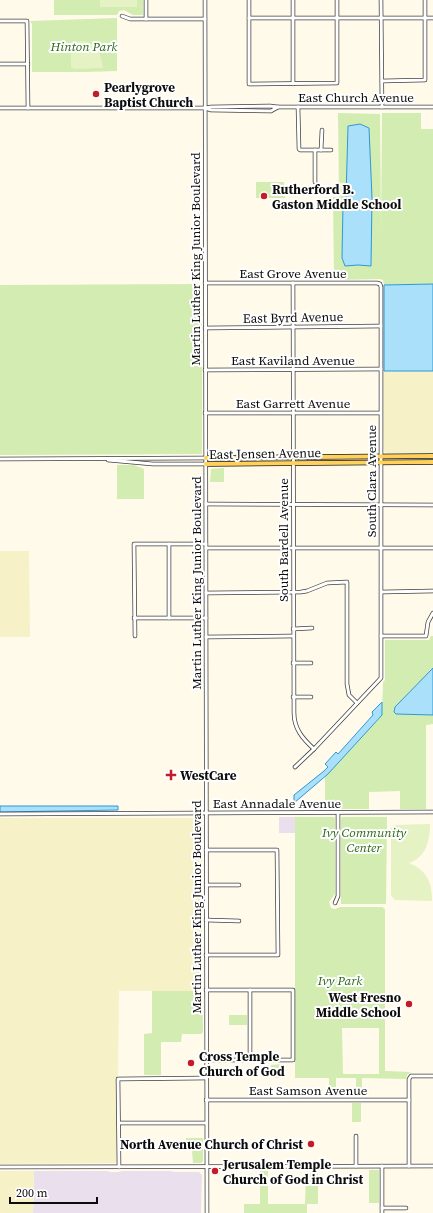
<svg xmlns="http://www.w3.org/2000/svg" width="433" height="1213" font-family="'Source Serif 4',serif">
	<rect width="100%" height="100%" fill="#fffaea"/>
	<g fill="#eadfec">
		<rect x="279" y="817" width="16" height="16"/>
		<polygon points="34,1171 107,1171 110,1172 119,1172 122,1171 168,1171 176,1172 199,1172 202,1175 201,1213 33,1213"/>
	</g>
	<g fill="#f7f1c8">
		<polygon points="382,371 433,371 433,453 386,453 384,451 382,413"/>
		<polygon points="0,551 29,551 30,637 0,637"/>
		<polygon points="0,818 202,818 202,991 119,991 117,1163 0,1164"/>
		<polygon points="0,1171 34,1171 33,1213 0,1213"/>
	</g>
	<g fill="#d2ecb1" fill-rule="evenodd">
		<polygon points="54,0 143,0 143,15 133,15 124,10 119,11 117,15 54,15"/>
		<polygon points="117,18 117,71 84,72 32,72 32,24 30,21"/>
		<polygon points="338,113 380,114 381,232 382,113 421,113 421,129 433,129 433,284 384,285 383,280 380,279 334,280 333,197 339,197"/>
		<polygon points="256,182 284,182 285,198 256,198"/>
		<polygon points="202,284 202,454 0,455 0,285"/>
		<polygon points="117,465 134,465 144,469 144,499 117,499"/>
		<polygon points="224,468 224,482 210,482 211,469"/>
		<polygon points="431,636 433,636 433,724 426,725 426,809 400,809 400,791 369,792 369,809 325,809 325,776 382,715 383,682 385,680 385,640 429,640"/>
		<path d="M295,817H333L335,818V894L329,902L331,908L335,909L340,907H382L385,909V1071L411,1072L407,1075L406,1079L362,1078V1096H356V1078H336V1097H329V1078H295ZM342,1028H379V1074H343Z"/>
		<polygon points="342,817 387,817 386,904 341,904 341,819"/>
		<polygon points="152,991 202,991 203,1032 201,1034 182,1034 181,1042 161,1042 161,1075 144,1075 144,1034 152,1033"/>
		<rect x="229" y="1015" width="18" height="10"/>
		<polygon points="283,1064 283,1078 271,1078 271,1065"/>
		<rect x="352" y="1103" width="9" height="19"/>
		<polygon points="186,1138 203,1138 203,1161 201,1163 193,1163 192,1150 186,1150"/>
		<polygon points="268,1170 268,1204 305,1204 306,1174 318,1173 318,1204 307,1204 307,1213 244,1213 244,1204 260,1204 260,1171"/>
		<rect x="369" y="1170" width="10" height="33"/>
	</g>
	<g fill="#e4f2c4">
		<rect x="100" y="0" width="37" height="7"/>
		<path d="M85,41C98,46 101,54 103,68L74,69L71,67V42Z"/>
		<path d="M430,824C430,841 426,857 409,863C427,871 432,881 432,901L395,900L391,896V828L395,825Z"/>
	</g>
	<g fill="#abe0fa" stroke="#2d99d6">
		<polygon points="360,124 369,128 372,198 371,266 358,265 345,266 342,258 343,204 346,198 348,126"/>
		<polygon points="433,284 433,371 384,371 384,285"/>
		<polygon points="433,668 433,715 396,714 394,712 395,707"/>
		<polygon points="382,702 382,715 328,774 294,803 294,795 324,771 328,767 325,764 336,752 338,754 373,715 372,712"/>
		<polygon points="0,806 118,806 118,810 0,812"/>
	</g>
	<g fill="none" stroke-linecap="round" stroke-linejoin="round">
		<defs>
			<g id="minor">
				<polyline points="146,0 146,19"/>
				<polyline points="205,0 207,1213"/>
				<polyline points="249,0 249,84 337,83 337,0"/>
				<polyline points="293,0 293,84"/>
				<polyline points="381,0 382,107"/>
				<polyline points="122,16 130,19 205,19"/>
				<polyline points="249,18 433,18"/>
				<polyline points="0,21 27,21 28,108"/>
				<polyline points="0,64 28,64"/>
				<polyline points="382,81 425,80 425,0"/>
				<polyline points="298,107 299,149 300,150 331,150"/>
				<polyline points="0,108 205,108 211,107 270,106 278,107 433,107"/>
				<polyline points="205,108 211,110 271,111 278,107"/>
				<polyline points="315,150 315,182"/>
				<polyline points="321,150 322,130"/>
				<polyline points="205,283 377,283 380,284 381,287 381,678 314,749 295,767"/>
				<path d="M293,283L294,713C294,729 303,739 314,749"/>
				<polyline points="205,328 381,326"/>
				<polyline points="205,370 381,369"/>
				<polyline points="205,413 380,413"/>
				<polyline points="0,459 206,458"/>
				<polyline points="108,460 153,464 206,464"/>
				<polyline points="206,504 433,505"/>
				<polyline points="169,544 169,618"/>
				<polyline points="206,548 433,548"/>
				<polyline points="382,592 433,591"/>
				<polyline points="206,593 301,592 307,591 327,583 347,582 347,684 349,695 357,703"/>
				<polyline points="134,618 206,618"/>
				<polyline points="293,629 312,628"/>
				<polyline points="135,636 134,544 206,544"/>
				<polyline points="381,636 426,636 428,622 433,613"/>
				<polyline points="206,637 293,636"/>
				<polyline points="293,663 311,663"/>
				<polyline points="293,697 311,697"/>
				<polyline points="0,814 433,812"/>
				<polyline points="206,850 277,850 278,955 206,955"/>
				<polyline points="206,885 239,885"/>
				<polyline points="335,903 338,896 338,813"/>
				<polyline points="206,920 239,921"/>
				<polyline points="250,990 250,1060"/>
				<polyline points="206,1060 293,1060 293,990 206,990"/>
				<polyline points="206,1100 409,1100"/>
				<polyline points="119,1123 206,1123"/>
				<polyline points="356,1166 356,1136"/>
				<polyline points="409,1166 409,1079 411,1076 433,1076"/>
				<polyline points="0,1167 433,1166"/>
				<polyline points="119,1167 118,1079 206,1078"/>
				<polyline points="382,1208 406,1208"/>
				<polyline points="382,1213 382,1166"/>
			</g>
			<g id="major">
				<polyline points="206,458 433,456"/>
				<polyline points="206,464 433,462"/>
			</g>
		</defs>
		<use href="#minor" stroke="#3f3f3f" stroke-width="4.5"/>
		<use href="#major" stroke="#1d1d1d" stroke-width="5.5"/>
		<use href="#minor" stroke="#fff" stroke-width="3"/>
		<use href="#major" stroke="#ffd15a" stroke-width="4"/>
	</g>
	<g fill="#c51b29" stroke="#fff" stroke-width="1.5">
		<circle cx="96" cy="94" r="4"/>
		<circle cx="264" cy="196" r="4"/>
		<path d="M169 769h4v4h4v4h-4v4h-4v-4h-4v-4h4z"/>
		<circle cx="409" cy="1004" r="4"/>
		<circle cx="191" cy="1063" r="4"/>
		<circle cx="311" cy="1144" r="4"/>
		<circle cx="215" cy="1171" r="4"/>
	</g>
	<g text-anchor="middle" stroke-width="4" stroke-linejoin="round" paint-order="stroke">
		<g font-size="13" font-style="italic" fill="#2b6718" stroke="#fff">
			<text x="84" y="51">Hinton Park</text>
			<text x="364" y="837">Ivy Community<tspan x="364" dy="15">Center</tspan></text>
			<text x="340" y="985">Ivy Park</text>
		</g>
		<g font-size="13" font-weight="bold" fill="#0c0c0c" stroke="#fff" text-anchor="start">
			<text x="104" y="92">Pearlygrove<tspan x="104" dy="15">Baptist Church</tspan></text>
			<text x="272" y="194">Rutherford B.<tspan x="272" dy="15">Gaston Middle School</tspan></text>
			<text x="180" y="780">WestCare</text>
			<text x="401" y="1002" text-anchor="end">West Fresno<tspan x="401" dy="15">Middle School</tspan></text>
			<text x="199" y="1061">Cross Temple<tspan x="199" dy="15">Church of God</tspan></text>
			<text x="303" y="1149" text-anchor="end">North Avenue Church of Christ</text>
			<text x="223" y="1169">Jerusalem Temple<tspan x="223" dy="15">Church of God in Christ</tspan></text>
		</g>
		<g font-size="13" fill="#0c0c0c" stroke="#fff">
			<text x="356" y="102">East Church Avenue</text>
			<text transform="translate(195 259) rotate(-90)" y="5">Martin Luther King Junior Boulevard</text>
			<text x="293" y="278">East Grove Avenue</text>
			<text transform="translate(293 317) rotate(-1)" y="5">East Byrd Avenue</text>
			<text x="293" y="365">East Kaviland Avenue</text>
			<text x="293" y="408">East Garrett Avenue</text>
			<text transform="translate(265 453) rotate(-1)" y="5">East Jensen Avenue</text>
			<text transform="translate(371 481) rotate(-90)" y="5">South Clara Avenue</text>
			<text transform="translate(283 540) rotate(-90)" y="5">South Bardell Avenue</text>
			<text transform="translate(196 583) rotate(-90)" y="5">Martin Luther King Junior Boulevard</text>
			<text x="277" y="808">East Annadale Avenue</text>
			<text transform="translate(196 907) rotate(-90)" y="5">Martin Luther King Junior Boulevard</text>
			<text x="308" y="1095">East Samson Avenue</text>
		</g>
	</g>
	<path d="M10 1197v6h87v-6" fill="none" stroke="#0c0c0c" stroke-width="2"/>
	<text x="16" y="1197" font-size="12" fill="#0c0c0c" stroke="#ffffff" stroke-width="3" paint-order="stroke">200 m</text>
</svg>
